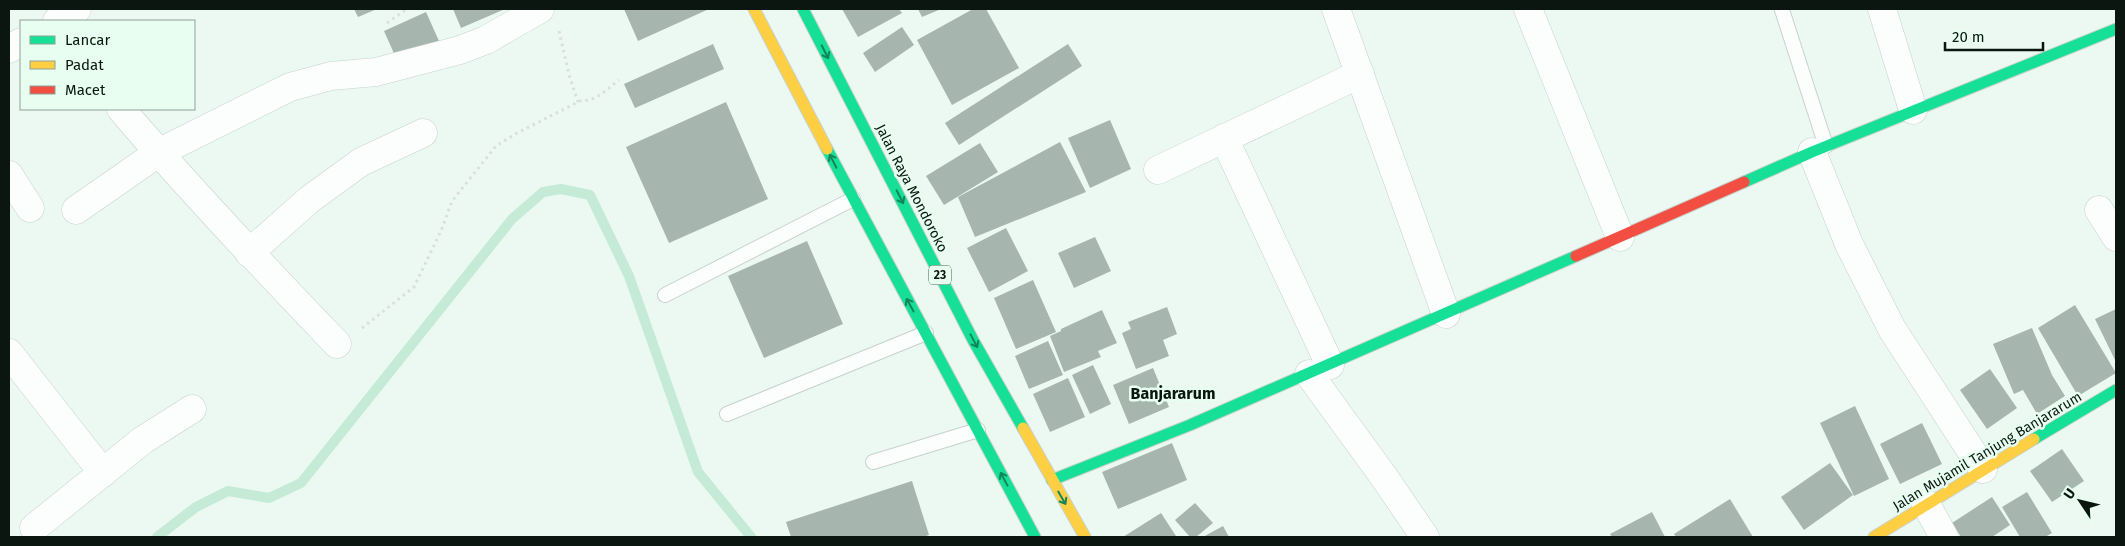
<svg xmlns="http://www.w3.org/2000/svg" width="2125" height="546" font-family="'Fira Sans',sans-serif">
	<rect width="100%" height="100%" fill="#ecf9f2"/>
	<g fill="none" stroke-linecap="round" stroke-linejoin="round">
		<polyline stroke="#c5ebd7" stroke-width="10" points="157,537 196,507 228,491 269,498 301,483 512,219 543,192 561,189 590,195 629,276 698,472 751,537"/>
	</g>
	<g fill="#a6b5ad">
		<polygon points="354,9 377,9 358,17"/>
		<polygon points="453,9 505,9 461,28"/>
		<polygon points="624,9 709,9 638,41"/>
		<polygon points="842,9 899,9 902,13 858,37"/>
		<polygon points="918,9 941,9 922,17"/>
		<polygon points="973,9 986,9 1019,68 952,105 917,40"/>
		<polygon points="426,12 439,41 397,60 384,31"/>
		<polygon points="902,27 914,45 875,72 863,53"/>
		<polygon points="713,44 724,69 635,108 624,84"/>
		<polygon points="1068,44 1082,66 959,145 945,123"/>
		<polygon points="726,102 768,199 669,243 626,147"/>
		<polygon points="1110,120 1131,169 1090,188 1068,138"/>
		<polygon points="1060,142 1086,192 975,237 958,197"/>
		<polygon points="980,143 998,172 944,205 926,176"/>
		<polygon points="1006,228 1028,271 989,292 967,248"/>
		<polygon points="1095,237 1111,271 1074,288 1058,253"/>
		<polygon points="807,241 843,324 764,358 728,276"/>
		<polygon points="1033,280 1056,332 1016,349 994,298"/>
		<polygon points="2075,305 2116,373 2078,396 2038,328"/>
		<polygon points="1167,307 1177,334 1163,340 1169,356 1136,369 1122,333 1131,329 1128,322"/>
		<polygon points="2116,309 2116,362 2095,319"/>
		<polygon points="1102,310 1117,343 1098,351 1101,357 1064,372 1050,336 1061,331 1061,329"/>
		<polygon points="2032,328 2052,375 2065,396 2037,414 2023,390 2014,394 1993,344"/>
		<polygon points="1048,341 1063,375 1029,389 1015,356"/>
		<polygon points="1093,365 1111,404 1090,414 1072,375"/>
		<polygon points="1153,368 1169,407 1129,424 1113,385"/>
		<polygon points="1990,369 2017,408 1987,429 1960,390"/>
		<polygon points="1068,378 1085,417 1050,432 1033,394"/>
		<polygon points="1855,406 1889,479 1854,496 1820,423"/>
		<polygon points="1922,423 1942,464 1900,484 1880,444"/>
		<polygon points="1172,443 1187,480 1118,509 1102,472"/>
		<polygon points="2062,449 2084,481 2052,502 2030,471"/>
		<polygon points="1830,463 1853,495 1804,530 1781,497"/>
		<polygon points="912,481 929,535 923,537 791,537 786,522"/>
		<polygon points="2027,492 2052,533 2045,537 2020,537 2002,507"/>
		<polygon points="1992,497 2010,525 1992,537 1961,537 1952,523"/>
		<polygon points="1730,499 1753,537 1676,537 1674,534"/>
		<polygon points="1195,503 1213,523 1196,537 1190,537 1175,520"/>
		<polygon points="1652,512 1665,537 1612,537 1610,534"/>
		<polygon points="1161,513 1176,536 1174,537 1123,537"/>
		<polygon points="1223,526 1229,537 1203,537"/>
	</g>
	<g fill="none" stroke-linecap="round" stroke-linejoin="round">
		<defs>
			<g id="lane">
				<polyline points="1782,10 1826,146"/>
				<polyline points="665,295 853,199"/>
				<polyline points="727,414 926,333"/>
				<polyline points="873,462 978,430"/>
			</g>
			<g id="street">
				<polyline points="1336,9 1446,314"/>
				<polyline points="1528,9 1620,237"/>
				<polyline points="1882,9 1913,110"/>
				<polyline points="57,21 77,9"/>
				<polyline points="9,49 21,42"/>
				<path d="M121,109C190,190 263,267 337,344"/>
				<polyline points="1224,138 1330,365"/>
				<polyline points="1812,152 1849,244 1892,329 1983,469"/>
				<polyline points="1158,170 1360,74"/>
				<polyline points="9,175 30,208"/>
				<polyline points="76,210 158,153 290,87 331,76 376,72 460,50 486,40 540,9"/>
				<polyline points="2099,210 2116,237"/>
				<polyline points="249,253 310,199 361,162 423,133"/>
				<polyline points="9,353 103,473"/>
				<polyline points="1309,374 1384,477 1425,537"/>
				<polyline points="1926,504 1944,537"/>
				<polyline points="34,528 143,440 192,409"/>
			</g>
			<g id="fast">
				<polyline points="803,9 973,340 1023,428"/>
				<polyline points="827,149 1035,537"/>
				<polyline points="1744,182 1812,152 2116,29"/>
				<polyline points="2034,439 2116,390"/>
				<polyline points="1052,480 1190,425 1576,256"/>
			</g>
			<g id="slow">
				<polyline points="754,9 827,149"/>
				<polyline points="1023,428 1085,537"/>
				<polyline points="1874,537 2034,439"/>
			</g>
			<polyline id="jam" points="1576,256 1744,182"/>
		</defs>
		<use href="#lane" stroke="#c7d2cc" stroke-width="16"/>
		<use href="#street" stroke="#c7d2cc" stroke-width="29"/>
		<use href="#fast" stroke="#c7d2cc" stroke-width="13"/>
		<use href="#slow" stroke="#c7d2cc" stroke-width="13"/>
		<use href="#jam" stroke="#c7d2cc" stroke-width="13"/>
		<g stroke="#dadfdc" stroke-width="3" stroke-dasharray="2.5 4" stroke-linecap="butt">
			<polyline points="387,23 407,9"/>
			<polyline points="559,31 569,75 578,102"/>
			<path d="M362,328L414,287L441,231L452,201L496,146L517,133L580,101C597,101 607,89 619,80"/>
		</g>
		<use href="#lane" stroke="#fcfefd" stroke-width="14"/>
		<use href="#street" stroke="#fcfefd" stroke-width="28"/>
		<use href="#fast" stroke="#16e098" stroke-width="11"/>
		<use href="#slow" stroke="#ffcf43" stroke-width="11"/>
		<use href="#jam" stroke="#f24e42" stroke-width="11"/>
	</g>
	<defs><path id="oneway-shaft" d="M-6 0H5M1.5-3L5.5 0L1.5 3" fill="none" stroke-width="1.6" stroke-linecap="round" stroke-linejoin="round" transform="scale(1.25)"/></defs>
	<g stroke="#11855b">
		<use href="#oneway-shaft" transform="translate(825 52) rotate(63)"/>
		<use href="#oneway-shaft" transform="translate(833 161) rotate(-117)"/>
		<use href="#oneway-shaft" transform="translate(900 197) rotate(63)"/>
		<use href="#oneway-shaft" transform="translate(910 305) rotate(-119)"/>
		<use href="#oneway-shaft" transform="translate(974 341) rotate(62)"/>
		<use href="#oneway-shaft" transform="translate(1004 479) rotate(-118)"/>
		<use href="#oneway-shaft" transform="translate(1062 498) rotate(60)"/>
	</g>
	<g text-anchor="middle" stroke-width="5" stroke-linejoin="round" paint-order="stroke">
		<rect fill="#e7fef1" stroke="#4d5c54" stroke-width="1" x="929" y="265.5" width="22" height="19" rx="4"/>
		<g font-size="12" font-weight="bold" fill="#0b1611">
			<text x="940" y="279">23</text>
		</g>
		<g font-size="14" fill="#0b1611" stroke="#e7fef1">
			<text transform="translate(912 188) rotate(63)" y="5">Jalan Raya Mondoroko</text>
			<text transform="translate(1987 451) rotate(-31)" y="5">Jalan Mujamil Tanjung Banjararum</text>
		</g>
		<g font-size="16" font-weight="bold" fill="#0b1611" stroke="#e7fef1">
			<text x="1173" y="399">Banjararum</text>
		</g>
	</g>
	<rect width="2125" height="546" fill="none" stroke="#0b1611" stroke-width="20"/>
	<rect x="20" y="20" width="175" height="90" fill="#e7fef1" stroke="#8fa197"/>
	<rect x="30" y="36" width="25" height="8" fill="#16e098" stroke="#8fa197"/>
	<text x="65" y="45" font-size="15" fill="#0b1611">Lancar</text>
	<rect x="30" y="61" width="25" height="8" fill="#ffcf43" stroke="#8fa197"/>
	<text x="65" y="70" font-size="15" fill="#0b1611">Padat</text>
	<rect x="30" y="86" width="25" height="8" fill="#f24e42" stroke="#8fa197"/>
	<text x="65" y="95" font-size="15" fill="#0b1611">Macet</text>
	<g transform="translate(2080 501) rotate(305)" stroke="#e7fef1" stroke-width="4" paint-order="stroke">
	<path d="M0-4L9 19L0 12L-9 19Z" fill="#0b1611"/>
	<text y="-8" font-size="14" font-weight="bold" text-anchor="middle" fill="#0b1611">U</text>
	</g>
	<path d="M1945 42v8h98v-8" fill="none" stroke="#0b1611" stroke-width="2.5"/>
	<text x="1952" y="42" font-size="15" fill="#0b1611" stroke="#e7fef1" stroke-width="4" paint-order="stroke">20 m</text>
</svg>
